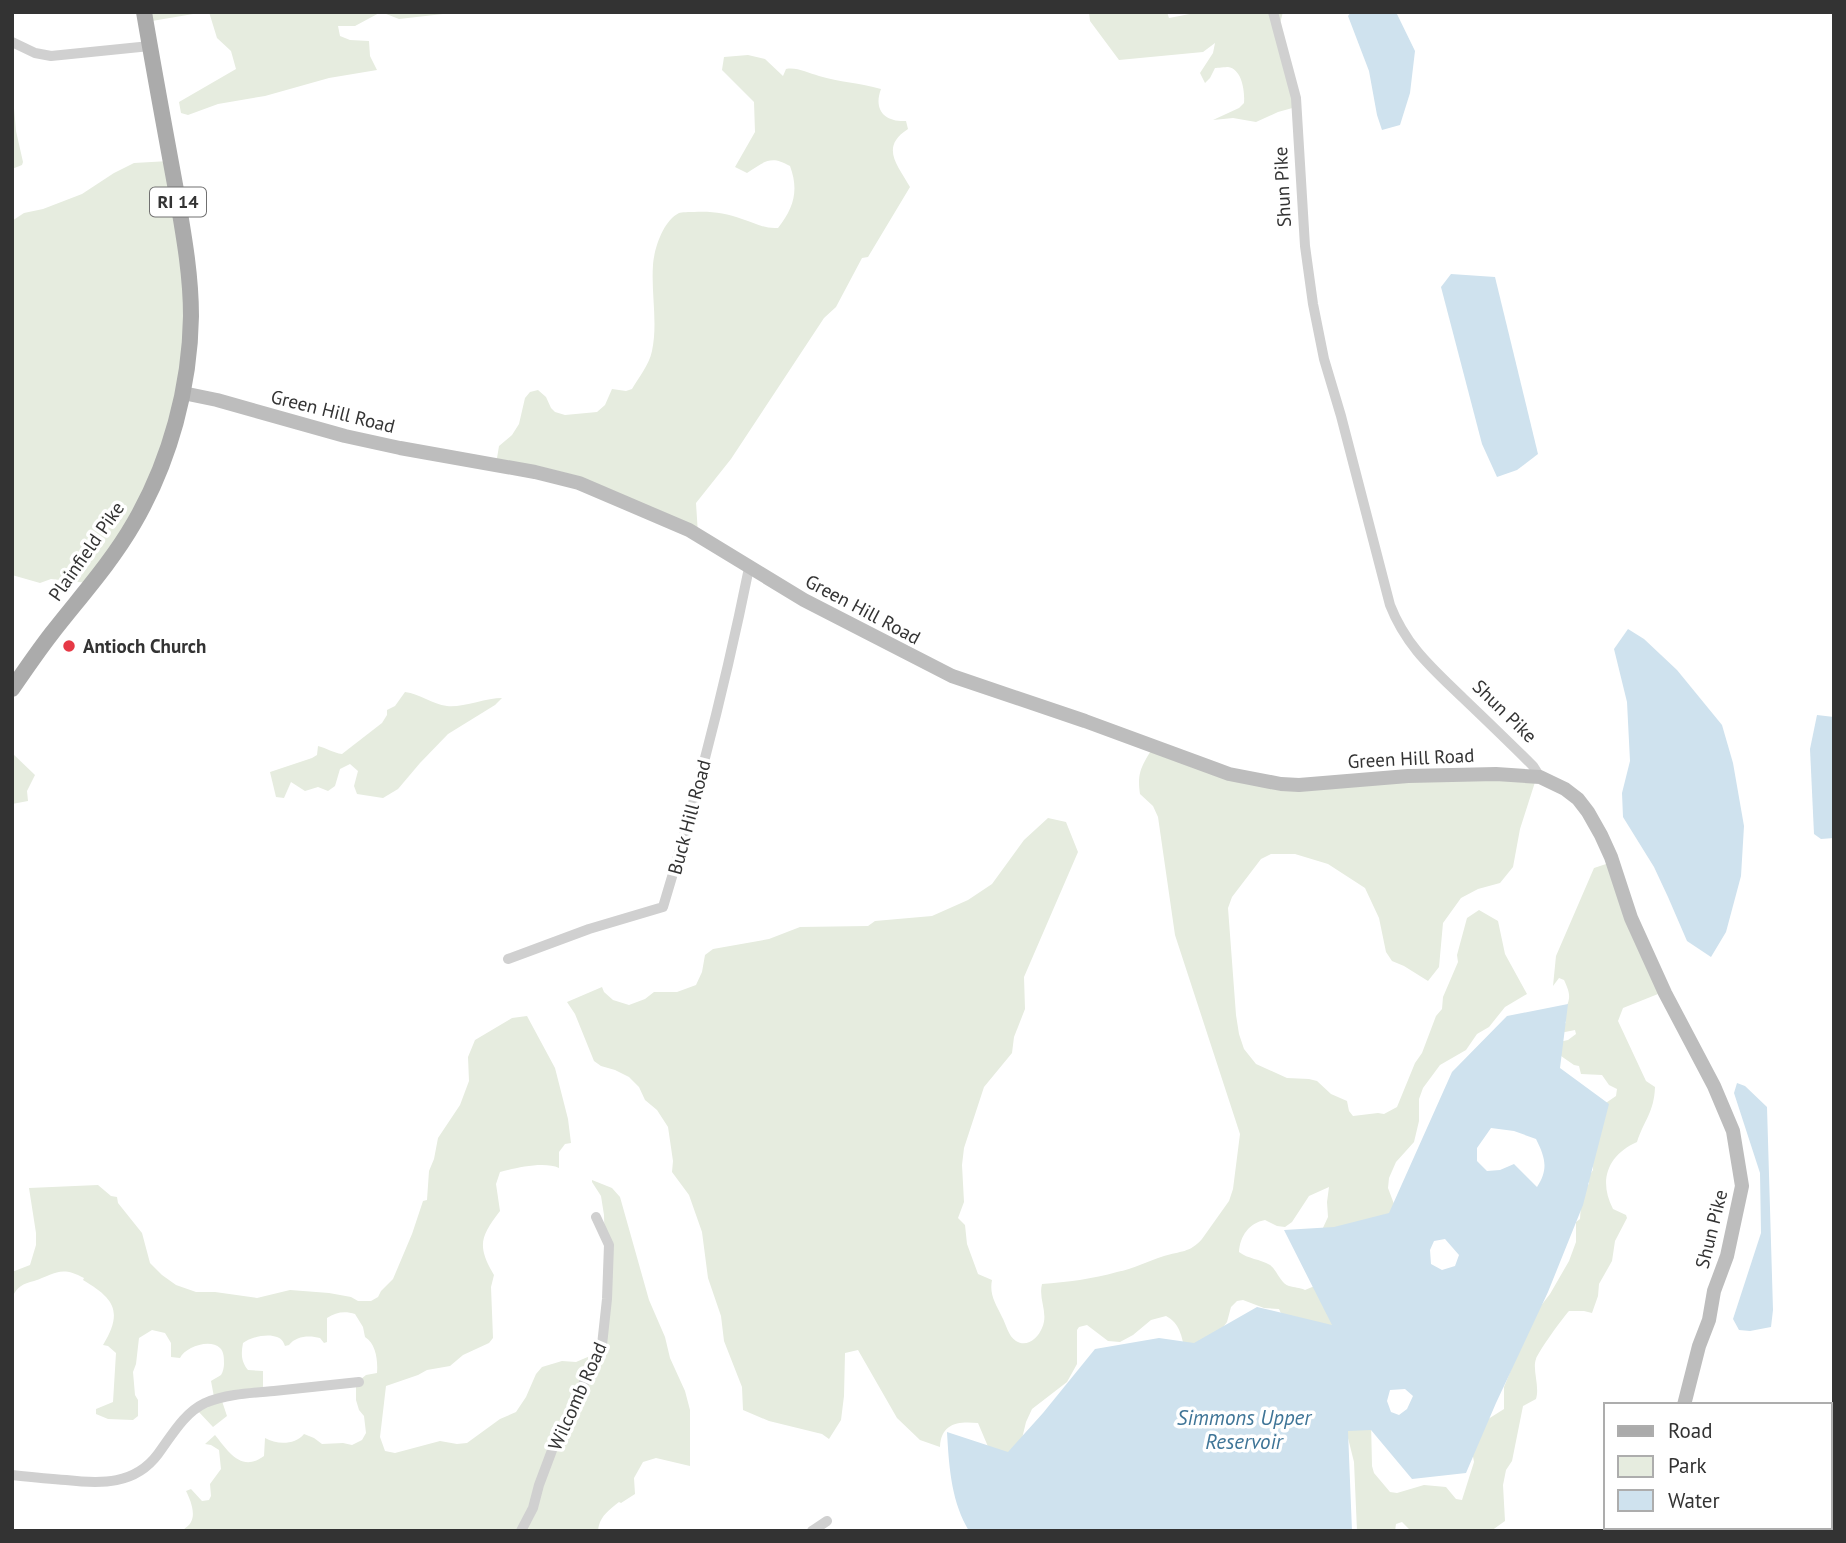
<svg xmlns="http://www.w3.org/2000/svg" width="1846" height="1543" font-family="'PT Sans',sans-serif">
	<rect width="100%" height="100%" fill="#fff"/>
	<g fill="#e6ecdf">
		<polygon points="143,12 205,12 146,22"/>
		<polygon points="209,12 445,12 443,14 399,19 381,12 355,26 338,26 340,36 350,40 369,41 370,56 377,70 329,78 265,96 218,104 188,115 181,113 179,102 236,69 231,51 217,38"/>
		<path d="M1089,12H1167L1169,18L1200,12H1283L1279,27L1296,107L1278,112L1256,122L1233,118L1213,120L1239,108L1244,103C1245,91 1242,69 1228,67C1226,67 1217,68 1215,68L1210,78L1205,83L1200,73L1213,53L1215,43L1203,52L1119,60L1090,21Z"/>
		<path d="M748,55L765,59L783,76L786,69C797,67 808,73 819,76C839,82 860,83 881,89C873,110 885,122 906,121L908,129C880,147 897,164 910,187L868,257L862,258L836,307L824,318L731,459L696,503L698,534L642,509L496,464L499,446L512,435L519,424L525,398L530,392L538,390L546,397L551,408L555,412L565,415L597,412L605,405L612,389L626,391L632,389C639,377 649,365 652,351C658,322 651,294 653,265C654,249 663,221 679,213C681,212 690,212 694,212C711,211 726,213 742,219C755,223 764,229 778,228C794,208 799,190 790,166C771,155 765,161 747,173L735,167L755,132L754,102L722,70L724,57Z"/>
		<polygon points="12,85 16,131 23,162 22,165 12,169"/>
		<polygon points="169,161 174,189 188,353 150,491 88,583 51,579 40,583 12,575 12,221 24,213 43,209 82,194 114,173 134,163"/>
		<path d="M405,692C420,694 432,704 447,706C461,708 486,698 502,698L495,705L448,734L420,763L398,789L383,798L357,794L354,786L358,771L350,764L340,769L335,786L328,791L318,787L305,791L291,782L284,798L276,797L270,772L312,758L317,755L318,746C327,748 333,753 342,754L382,723L387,715V710L395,706Z"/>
		<path d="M1152,749L1280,785L1536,779L1520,829L1513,867L1500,883L1478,889L1461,898L1443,923L1439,967L1428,981L1404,966L1392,961L1386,952L1379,918L1365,888L1328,864L1295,854H1271L1261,859L1232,897L1228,908L1236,1015L1239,1034L1244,1049L1256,1064L1287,1078L1309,1079L1317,1081L1331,1094L1347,1101L1349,1111L1353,1116L1378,1113L1384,1114L1397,1107L1415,1063L1422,1053L1436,1016L1442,1009L1443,997L1458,962L1457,955L1467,918L1479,910L1498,921L1505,954L1527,994L1505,1007L1489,1027L1477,1034L1466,1050L1440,1065L1423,1088L1419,1099V1121L1414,1142L1396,1162L1389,1178L1388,1188L1394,1204L1389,1217L1316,1243L1328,1217L1327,1202L1329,1187L1309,1196L1292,1222L1285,1227L1277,1226L1265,1220C1249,1223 1240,1236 1239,1252C1248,1259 1260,1259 1270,1265C1277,1270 1280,1283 1289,1286C1295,1288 1299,1287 1305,1290L1317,1285L1333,1324L1328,1338L1286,1324L1279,1309L1264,1308L1243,1300L1237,1301L1231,1307L1227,1322L1219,1333L1185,1352C1182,1337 1180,1323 1166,1316L1151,1320L1133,1335L1120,1342L1108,1341L1087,1325L1079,1327L1077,1330V1364L1067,1382L1032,1409L1026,1422L1018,1455L992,1456L978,1423C958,1421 941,1423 940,1447L920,1440L897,1418L858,1350L845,1353L844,1396L841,1420L829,1439L822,1434L769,1421L743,1410L742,1387L724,1341L721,1316L708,1278L702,1232L689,1195L672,1172L673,1161L668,1127L657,1110L645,1100L639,1087L629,1077L615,1070L601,1066L594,1061L575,1014L567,1002L602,987L604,992L613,1000L629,1005L645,999L654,992H677L696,985L702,972L705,955L713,949L769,939L800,927L868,926L875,921L932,916L968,900L992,884L1024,840L1048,818L1066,822L1078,852L1024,977L1025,1009L1014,1037L1012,1053L984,1087L964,1148L962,1165L964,1202L958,1218L965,1225L967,1244L978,1274L992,1280C989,1295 996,1304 1002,1317C1006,1324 1008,1336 1016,1341C1027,1348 1038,1338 1042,1328C1049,1313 1038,1299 1042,1284C1067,1282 1093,1279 1117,1272C1133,1269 1148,1261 1164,1256C1180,1251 1190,1253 1202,1239L1229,1201L1233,1189L1240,1134L1175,935L1158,817L1153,806L1140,794C1137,773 1141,767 1152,749Z"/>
		<polygon points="12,753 35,775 27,791 28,801 12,804"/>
		<path d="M1612,862L1663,992L1623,1008L1618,1021L1646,1081L1655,1087C1654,1113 1644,1120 1637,1142C1608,1155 1598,1180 1613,1209L1626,1215L1627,1218L1615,1241L1612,1261L1599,1284L1598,1296L1592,1313L1584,1311H1569C1564,1316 1538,1352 1536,1359C1532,1369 1540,1386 1536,1399L1523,1406L1512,1461L1506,1470L1503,1485L1505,1521L1491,1531H1411L1402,1522L1396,1524L1395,1531H1357L1354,1462L1347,1434L1350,1423L1371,1421L1372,1466L1374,1473L1390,1492L1397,1493L1424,1485L1446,1487L1456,1499L1462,1500L1474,1462L1471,1445L1474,1428L1504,1409V1387L1533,1316L1550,1294L1569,1261L1576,1242V1222L1580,1219L1582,1189L1589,1184V1176L1593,1170L1594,1111L1616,1096L1617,1089L1609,1085L1602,1075L1581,1074L1579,1066L1574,1065L1561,1056L1537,1047L1568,1040L1576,1034L1575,1030L1560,1033L1559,1025L1566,1023L1563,1013C1571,999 1571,995 1564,980L1559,978L1553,986L1556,956L1594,868Z"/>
		<path d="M527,1016L555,1068L568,1119L571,1143L565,1144L559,1152V1168C544,1161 515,1168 500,1172L496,1184L500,1211C480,1237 477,1246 494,1275L491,1287L493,1338L489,1343L463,1355L450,1366L427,1370L418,1375L386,1386L380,1437L385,1451L395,1453L440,1441L457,1444L467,1443L500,1419L516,1412L526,1397L536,1374L542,1367L562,1361L576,1362L590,1356L600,1350L605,1253L604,1215L601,1196L592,1182V1180L612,1188L620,1197L649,1300L665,1337L670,1358L685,1391L690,1410V1466L656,1458L643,1462L634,1478L635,1494L621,1503L619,1502C608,1511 599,1517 598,1531H182C185,1528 189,1526 191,1522C196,1513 190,1499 186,1491L191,1489L202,1501L209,1500L211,1496L210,1484L221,1469L219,1450L211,1445L205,1444L215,1435C228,1451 241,1473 264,1456L265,1438C277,1445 295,1445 304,1434L314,1438L322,1444L343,1443L352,1445L362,1440L366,1433L364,1416L359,1410L356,1400V1383L366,1375L377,1373C378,1360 376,1344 365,1337L363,1327L355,1314C345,1311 336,1312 327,1318V1342L324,1343L320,1338C309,1335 296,1336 289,1345L285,1346C283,1341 282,1339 277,1337C268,1333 251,1337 243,1343C241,1353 241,1362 248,1370L263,1371V1392L222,1401L227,1416L213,1427L197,1410L214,1397L211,1381C214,1379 218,1377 221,1375C223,1372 224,1367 224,1364C224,1358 224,1352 220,1348C210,1338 185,1347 180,1358L171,1357V1343L165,1333L152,1330L139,1338L136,1364L133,1372L135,1395L138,1400V1416L133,1420L108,1419L96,1414V1409L113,1402L116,1353L108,1346L103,1345C123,1312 115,1299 83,1280L84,1278C61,1265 54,1274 34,1281C23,1284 17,1286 12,1298V1272L30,1265L36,1245V1233L29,1188L98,1185L111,1196L117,1197L118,1203L142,1233L150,1263L162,1275L176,1285L196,1292H215L257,1298L290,1290L329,1293L351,1297L358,1301H371L378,1297L381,1291L393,1279L412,1234L423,1201L427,1200L429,1171L434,1159L438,1138L460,1105L469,1081L468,1057L475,1040L512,1018Z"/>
	</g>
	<g fill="#cfe2ee" fill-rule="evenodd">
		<polygon points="1351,12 1396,12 1415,51 1410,93 1400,125 1382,130 1377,115 1369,71 1348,16"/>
		<polygon points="1451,274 1495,277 1538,454 1517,470 1497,477 1482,444 1441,287"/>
		<polygon points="1628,629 1644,639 1677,670 1722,725 1733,763 1744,826 1741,876 1726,932 1711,957 1687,941 1668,897 1654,867 1623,817 1622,793 1630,761 1627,702 1614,649"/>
		<polygon points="1817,715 1834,717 1834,838 1821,839 1814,834 1810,749"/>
		<path d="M1568,1004L1560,1068L1609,1104L1583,1205L1548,1292L1496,1403L1466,1473L1412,1479L1371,1430L1348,1431L1352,1531H969C951,1501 949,1466 947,1432L1008,1452L1043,1413L1095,1349L1159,1338L1194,1343L1257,1307L1332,1325L1284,1230L1334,1227L1389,1213L1452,1072L1507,1016ZM1491,1128L1514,1131L1536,1139C1545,1157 1549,1169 1537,1187L1514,1164L1500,1170L1487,1171L1477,1161V1148ZM1445,1239L1459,1255L1455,1266L1442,1270L1431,1264L1430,1250L1434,1241ZM1405,1389L1413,1396L1407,1409L1399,1415L1391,1412L1387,1401L1390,1390Z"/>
		<polygon points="1737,1083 1745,1086 1767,1107 1773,1310 1771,1327 1750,1331 1739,1330 1733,1319 1761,1233 1760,1173 1734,1093"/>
	</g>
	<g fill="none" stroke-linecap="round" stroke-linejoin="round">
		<g stroke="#d0d0d0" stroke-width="10">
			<path d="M1273,12L1296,98L1305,246L1313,304L1324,359L1341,416L1390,605C1406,646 1432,668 1463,698C1486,720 1510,743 1533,766L1540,777"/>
			<polyline points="12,42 35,53 51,56 150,46"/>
			<path d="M508,959L589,929L663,907C697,795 726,682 749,568"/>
			<path d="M12,1475C30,1477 48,1479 66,1480C101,1484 135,1485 158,1454C172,1435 184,1413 205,1403C226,1394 251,1393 274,1391C302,1388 331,1385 359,1382"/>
			<polyline points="521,1531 533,1508 539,1485 554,1445 602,1345 607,1299 609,1245 596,1217"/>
			<polyline points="812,1531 827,1521"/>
		</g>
		<g stroke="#bdbdbd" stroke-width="14">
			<polyline points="183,393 217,400 345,436 400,448 535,472 579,483 689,530 804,600 952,676 1085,721 1229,774 1281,784 1299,785 1408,776 1496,774 1540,777 1565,789 1578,799 1588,812 1601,835 1611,857 1631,918 1665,993 1714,1086 1733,1131 1742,1186 1727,1256 1714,1291 1709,1320 1699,1346 1684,1405"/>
			<polyline points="1693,1527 1694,1531"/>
		</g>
		<path stroke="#ababab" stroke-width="16" d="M12,689C25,670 38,651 52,633C80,597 111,563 134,523C170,461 190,387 191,316C191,273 183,231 176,190C165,130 154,71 144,12"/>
	</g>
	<circle fill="#e63946" stroke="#fff" stroke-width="2.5" cx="69" cy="646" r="7"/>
	<g text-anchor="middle" stroke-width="7" stroke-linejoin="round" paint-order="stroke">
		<rect fill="#fff" stroke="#707070" stroke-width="2" x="150" y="187.5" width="56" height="29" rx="5"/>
		<g font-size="18" font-weight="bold" fill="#333">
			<text x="178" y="208">RI 14</text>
		</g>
		<g font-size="19" fill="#333" stroke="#fff">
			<text transform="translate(1282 187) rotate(-93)" y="7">Shun Pike</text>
			<text transform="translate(333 411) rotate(14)" y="7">Green Hill Road</text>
			<text transform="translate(86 551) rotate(-55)" y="7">Plainfield Pike</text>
			<text transform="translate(863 609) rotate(28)" y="7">Green Hill Road</text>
			<text transform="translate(1505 711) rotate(44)" y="7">Shun Pike</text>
			<text transform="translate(1411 758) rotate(-3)" y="7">Green Hill Road</text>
			<text transform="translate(689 817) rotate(-75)" y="7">Buck Hill Road</text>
			<text transform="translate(1711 1229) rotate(-76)" y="7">Shun Pike</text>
			<text transform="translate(577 1396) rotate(-66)" y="7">Wilcomb Road</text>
		</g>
		<g font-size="19" font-weight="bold" fill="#333" stroke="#fff" text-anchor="start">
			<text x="83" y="653">Antioch Church</text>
		</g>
		<g font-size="21" font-style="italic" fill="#3f7597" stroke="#fff">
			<text x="1244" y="1425">Simmons Upper<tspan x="1244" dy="24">Reservoir</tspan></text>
		</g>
	</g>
	<rect width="1846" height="1543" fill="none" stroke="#333333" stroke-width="28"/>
	<rect x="1604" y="1403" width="228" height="126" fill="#ffffff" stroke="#adadad" stroke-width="2"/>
	<rect x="1618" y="1426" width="35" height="10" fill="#ababab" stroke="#adadad" stroke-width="2"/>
	<text x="1668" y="1438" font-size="21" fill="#333333">Road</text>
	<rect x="1618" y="1456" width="35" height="21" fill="#e6ecdf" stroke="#adadad" stroke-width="2"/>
	<text x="1668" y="1473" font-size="21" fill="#333333">Park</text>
	<rect x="1618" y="1490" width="35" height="21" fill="#cfe2ee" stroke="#adadad" stroke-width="2"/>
	<text x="1668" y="1508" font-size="21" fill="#333333">Water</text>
</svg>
